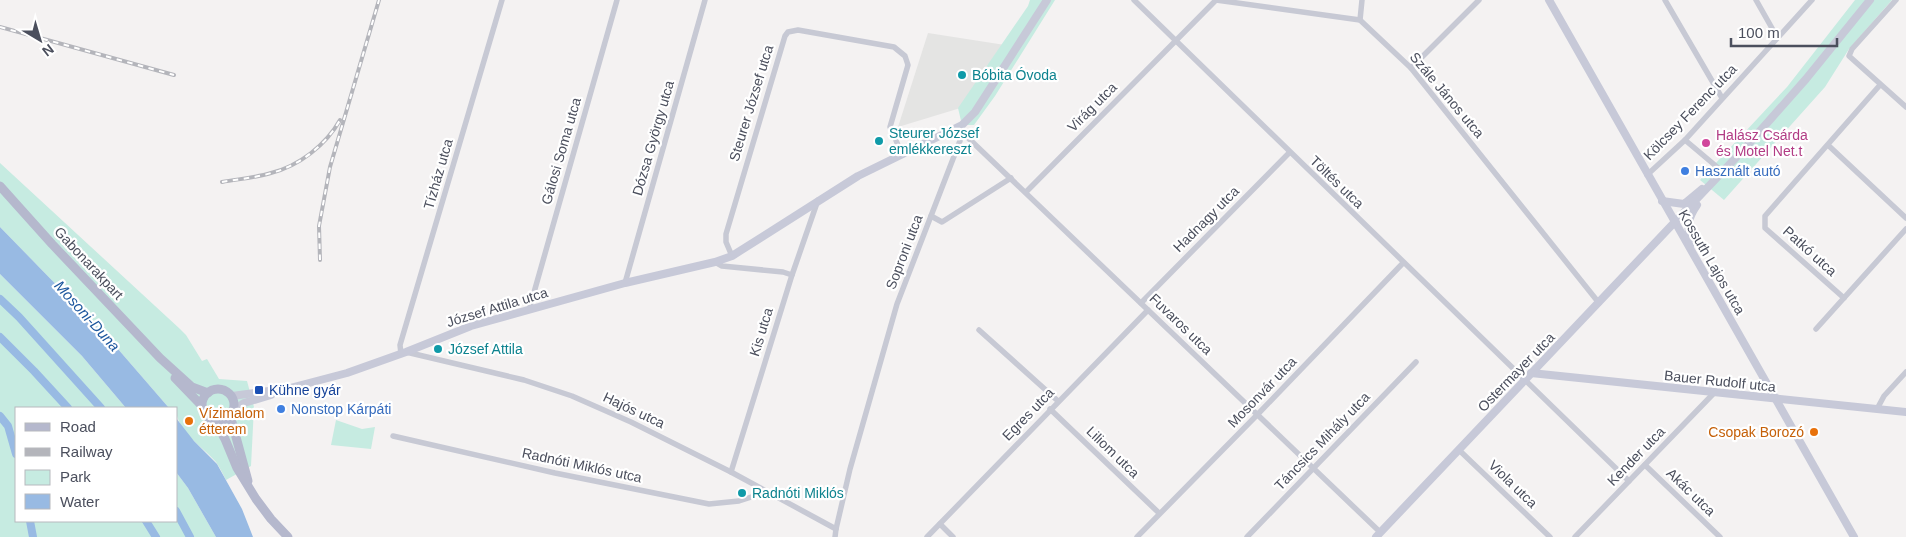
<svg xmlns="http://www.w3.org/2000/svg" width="1906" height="537" font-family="Helvetica,sans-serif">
	<rect width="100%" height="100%" fill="#f4f2f2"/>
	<polygon fill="#e4e4e3" points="928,33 1005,45 967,106 898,127"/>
	<g fill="#c6ebe1">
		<polygon points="1030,0 1055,0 995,96 974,125 962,125 958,108 1028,6"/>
		<polygon points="1855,0 1892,0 1849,49 1825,87 1724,200 1700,180 1787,87"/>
		<path d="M0,163L180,329L186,335L202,361L207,359L219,379L247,381L254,407L251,466L226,480C223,474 220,468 216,462C202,446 176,431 176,408H169L111,341L0,227Z"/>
		<polygon points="0,274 82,356 126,408 16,408 16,521 176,521 176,472 188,488 216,537 0,537"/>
		<polygon points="336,420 362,429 375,427 371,449 331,445"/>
	</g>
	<g fill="#98bae3">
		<polygon points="0,227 111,341 169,408 126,408 82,356 0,274"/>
		<polygon points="176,418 194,441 217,464 242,509 253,537 216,537 188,488 176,472"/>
	</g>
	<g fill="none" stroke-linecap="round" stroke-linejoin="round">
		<g stroke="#98bae3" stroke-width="8">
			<polyline points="0,299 19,317 101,408"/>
			<polyline points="0,337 34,371 68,408"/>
			<polyline points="0,416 8,426 16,454"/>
			<polyline points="176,511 190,537"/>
			<polyline points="30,521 33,537"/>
			<polyline points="146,521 156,537"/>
		</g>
		<g stroke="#c7c9d4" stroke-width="5.5">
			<polyline points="1134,0 1629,481"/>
			<polyline points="1665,0 1722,98"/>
			<polyline points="1756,0 1777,37"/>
			<polyline points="1896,0 1852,49 1849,56 1906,107"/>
			<polyline points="1360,20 1362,0"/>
			<polyline points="1411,68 1479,0"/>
			<polyline points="964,134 1380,532"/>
			<polyline points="1685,140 1723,172"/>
			<polyline points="1829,146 1906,218"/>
			<polyline points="1647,175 1685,140 1812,0"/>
			<polyline points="1026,192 1216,0 1360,20 1411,68 1599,303"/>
			<polyline points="931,216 942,222 1011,178"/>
			<polyline points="732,256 726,242 726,234 785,36 788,32 798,30 894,47 905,56 908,65 890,127 902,154"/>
			<polyline points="715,262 722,266 783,272 792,275"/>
			<polyline points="625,283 705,0"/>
			<polyline points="1844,298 1765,228 1765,216 1880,85"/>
			<polyline points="1141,303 1289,153"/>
			<polyline points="529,310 617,0"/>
			<polyline points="1816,329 1906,229"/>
			<polyline points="979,330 1058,401"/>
			<polyline points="406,352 524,380 572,396 631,422 731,472 836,529"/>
			<polyline points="401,354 400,345 502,0"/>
			<polyline points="1050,409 1159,513"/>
			<polyline points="1877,409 1884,396 1906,372"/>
			<polyline points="393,436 555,473 709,504 739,501 767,492"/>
			<polyline points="1459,450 1550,537"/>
			<polyline points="1645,465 1720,537"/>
			<polyline points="731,472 792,275 818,200"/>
			<polyline points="940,524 953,537"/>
			<polyline points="835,537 836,529 850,469 897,304 963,133"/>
			<polyline points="927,537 1148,310"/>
			<polyline points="1137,537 1257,415 1403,263"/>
			<polyline points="1247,537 1416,362"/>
			<polyline points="1575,537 1714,393"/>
		</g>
		<g stroke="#c7c9d8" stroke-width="8">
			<polyline points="1549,0 1854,537"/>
			<polyline points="1662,201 1684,204 1702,189"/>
			<path d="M1690,246C1688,227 1686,221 1697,205"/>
			<polyline points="1531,373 1906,412"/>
			<polyline points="232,396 290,388 347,373 406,352 471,326 625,283 715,262 732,256 858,176 962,125 975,112 1047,0"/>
			<polyline points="234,410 244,403 271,395"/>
			<polyline points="1376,537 1745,148 1806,79 1870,0"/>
		</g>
		<g stroke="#b5b8cd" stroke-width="9">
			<polyline points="0,186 52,244 160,358 192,387 208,393"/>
			<polyline points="175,378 202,406"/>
			<circle cx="218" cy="405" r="16"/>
			<polyline points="230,415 248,481"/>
			<polyline points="215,421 225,439 237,468 256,499 271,519 288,537"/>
		</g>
		<defs>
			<g id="rail">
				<polyline points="0,27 174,75"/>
				<path d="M222,182C238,179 255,178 271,173C299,166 326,145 340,120"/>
				<polyline points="320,260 319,226 330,167 379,0"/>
			</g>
		</defs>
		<use href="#rail" stroke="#b4b5bb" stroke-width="4"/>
		<use href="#rail" stroke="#fff" stroke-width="2" stroke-dasharray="5.5" stroke-linecap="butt"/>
	</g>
	<g fill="#0f9aa8" stroke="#fff" stroke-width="2">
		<circle cx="962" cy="75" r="5"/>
		<circle cx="879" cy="141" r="5"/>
		<circle cx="438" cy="349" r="5"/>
		<circle cx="742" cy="493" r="5"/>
	</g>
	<circle fill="#d1479c" stroke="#fff" stroke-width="2" cx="1706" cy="143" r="5"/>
	<g fill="#3f7fe0" stroke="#fff" stroke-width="2">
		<circle cx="1685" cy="171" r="5"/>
		<circle cx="281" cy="409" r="5"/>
	</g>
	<rect fill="#1a4fb4" stroke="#fff" stroke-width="2" x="254" y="385" width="10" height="10" rx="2.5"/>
	<g fill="#e8710a" stroke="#fff" stroke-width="2">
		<circle cx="189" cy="421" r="5"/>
		<circle cx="1814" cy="432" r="5"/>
	</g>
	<g text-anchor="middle" stroke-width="4.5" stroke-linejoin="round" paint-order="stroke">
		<g font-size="14" fill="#0d838f" stroke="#fff" text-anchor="start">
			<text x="972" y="80">Bóbita Óvoda</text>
			<text x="889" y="138">Steurer József<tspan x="889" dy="16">emlékkereszt</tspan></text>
			<text x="448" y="354">József Attila</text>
			<text x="752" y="498">Radnóti Miklós</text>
		</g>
		<g font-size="14" fill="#4b4f5d" stroke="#fff">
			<text transform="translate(1447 95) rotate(50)" y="5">Szále János utca</text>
			<text transform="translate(751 103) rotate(-73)" y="5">Steurer József utca</text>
			<text transform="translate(1092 107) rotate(-45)" y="5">Virág utca</text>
			<text transform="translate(1690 112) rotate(-46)" y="5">Kölcsey Ferenc utca</text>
			<text transform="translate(653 138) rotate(-74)" y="5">Dózsa György utca</text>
			<text transform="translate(561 151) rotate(-74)" y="5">Gálosi Soma utca</text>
			<text transform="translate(438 174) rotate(-74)" y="5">Tízház utca</text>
			<text transform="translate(1337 182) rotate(44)" y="5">Töltés utca</text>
			<text transform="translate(1206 219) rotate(-45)" y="5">Hadnagy utca</text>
			<text transform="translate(1810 251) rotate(42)" y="5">Patkó utca</text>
			<text transform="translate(904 252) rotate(-69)" y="5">Soproni utca</text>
			<text transform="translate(1712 262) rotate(60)" y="5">Kossuth Lajos utca</text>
			<text transform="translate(89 263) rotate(47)" y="5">Gabonarakpart</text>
			<text transform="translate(497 307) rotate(-17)" y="5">József Attila utca</text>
			<text transform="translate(1181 324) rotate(44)" y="5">Fuvaros utca</text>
			<text transform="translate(761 332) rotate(-73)" y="5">Kis utca</text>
			<text transform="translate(1516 372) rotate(-46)" y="5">Ostermayer utca</text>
			<text transform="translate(1720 381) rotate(6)" y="5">Bauer Rudolf utca</text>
			<text transform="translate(1262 392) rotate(-46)" y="5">Mosonvár utca</text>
			<text transform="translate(634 410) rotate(25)" y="5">Hajós utca</text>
			<text transform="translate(1028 414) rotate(-46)" y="5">Egres utca</text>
			<text transform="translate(1322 441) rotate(-46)" y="5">Táncsics Mihály utca</text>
			<text transform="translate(1113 452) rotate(44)" y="5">Liliom utca</text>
			<text transform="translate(1636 456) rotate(-46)" y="5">Kender utca</text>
			<text transform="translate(582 465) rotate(12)" y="5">Radnóti Miklós utca</text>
			<text transform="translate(1513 484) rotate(44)" y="5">Viola utca</text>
			<text transform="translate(1691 492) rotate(44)" y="5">Akác utca</text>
		</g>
		<g font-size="14" fill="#b23c85" stroke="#fff" text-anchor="start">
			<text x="1716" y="140">Halász Csárda<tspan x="1716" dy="16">és Motel Net.t</tspan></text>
		</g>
		<g font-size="14" fill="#366cbe" stroke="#fff" text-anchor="start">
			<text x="1695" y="176">Használt autó</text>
			<text x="291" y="414">Nonstop Kárpáti</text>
		</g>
		<g font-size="14" fill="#164399" stroke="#fff" text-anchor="start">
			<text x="269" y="395">Kühne gyár</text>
		</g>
		<g font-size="14" fill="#c56008" stroke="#fff" text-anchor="start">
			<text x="199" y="418">Vízimalom<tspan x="199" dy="16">étterem</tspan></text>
			<text x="1804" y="437" text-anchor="end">Csopak Borozó</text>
		</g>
		<g font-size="15" font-style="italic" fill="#1d579e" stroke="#fff">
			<text transform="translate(87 316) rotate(48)" y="5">Mosoni-Duna</text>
		</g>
	</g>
	<rect x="15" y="407" width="162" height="115" fill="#ffffff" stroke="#b7b9be"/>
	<rect x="25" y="423" width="25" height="8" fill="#b5b8cd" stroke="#b7b9be"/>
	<text x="60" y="432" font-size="15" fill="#4b4f5d">Road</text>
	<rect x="25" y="448" width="25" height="8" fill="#b4b5bb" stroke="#b7b9be"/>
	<text x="60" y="457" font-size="15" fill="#4b4f5d">Railway</text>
	<rect x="25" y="470" width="25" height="15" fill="#c6ebe1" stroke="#b7b9be"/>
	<text x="60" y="482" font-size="15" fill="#4b4f5d">Park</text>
	<rect x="25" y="494" width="25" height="15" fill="#98bae3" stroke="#b7b9be"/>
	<text x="60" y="507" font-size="15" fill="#4b4f5d">Water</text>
	<g transform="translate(40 40) rotate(142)" stroke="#ffffff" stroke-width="4" paint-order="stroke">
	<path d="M0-4L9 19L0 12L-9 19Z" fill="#4b4f5d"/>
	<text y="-8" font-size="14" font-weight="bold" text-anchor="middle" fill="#4b4f5d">N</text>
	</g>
	<path d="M1731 38v8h106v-8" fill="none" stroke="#4b4f5d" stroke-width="2.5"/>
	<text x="1738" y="38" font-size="15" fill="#4b4f5d" stroke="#ffffff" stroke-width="4" paint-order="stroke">100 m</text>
</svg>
